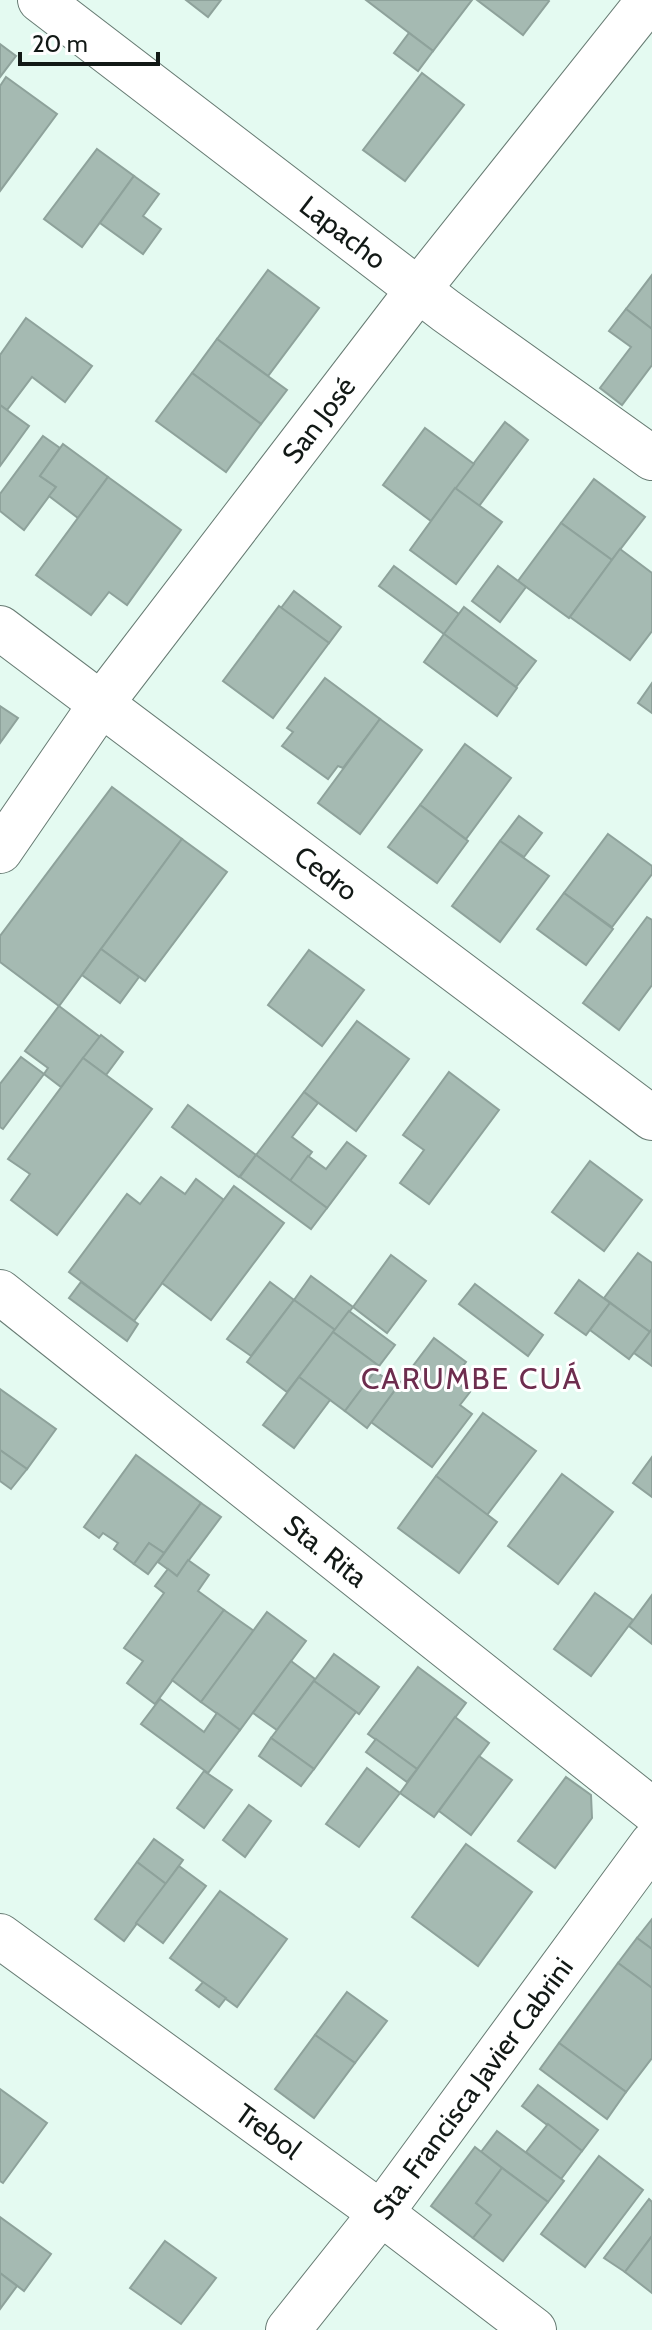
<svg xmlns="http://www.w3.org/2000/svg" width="652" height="2330" font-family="Cabin,sans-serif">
	<rect width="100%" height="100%" fill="#e4faf1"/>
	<g fill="#a5bab2" stroke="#8ea29b" stroke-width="2">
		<polygon points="186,0 221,0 208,17"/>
		<polygon points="366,0 472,0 433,51"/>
		<polygon points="477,0 548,0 549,1 523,35"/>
		<polygon points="409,33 433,51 418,71 394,53"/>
		<polygon points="0,44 16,56 0,77"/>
		<polygon points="422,73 464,105 405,181 363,150"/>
		<polygon points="6,77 57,114 0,191 0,86"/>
		<polygon points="97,149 134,176 82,247 44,219"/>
		<polygon points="134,176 159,194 143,216 161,229 143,254 100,223"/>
		<polygon points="268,270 319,308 268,376 217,339"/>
		<polygon points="652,275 652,329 626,309"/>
		<polygon points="626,309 652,329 652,365 622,405 600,388 631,347 609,331"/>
		<polygon points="26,318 92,366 65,402 32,377 7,410 0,405 0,355"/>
		<polygon points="217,339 287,390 261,424 192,373"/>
		<polygon points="192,373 261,424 226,472 156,421"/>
		<polygon points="0,405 29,426 0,466"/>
		<polygon points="505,422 528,440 479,506 455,488"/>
		<polygon points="425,428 474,464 431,521 383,485"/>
		<polygon points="43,436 60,448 40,476 56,487 24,530 0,511 0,494"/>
		<polygon points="63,444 108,477 78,518 49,496 56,487 40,476"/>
		<polygon points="108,477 181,530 127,605 109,592 91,615 36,575"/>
		<polygon points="594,479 645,517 612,560 561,523"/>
		<polygon points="455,488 502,522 456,584 410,550"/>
		<polygon points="561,523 612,560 569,618 518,581"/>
		<polygon points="620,549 652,573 652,631 630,660 570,617"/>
		<polygon points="394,566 459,614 444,634 379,586"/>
		<polygon points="498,566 526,587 500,622 472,601"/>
		<polygon points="294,591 341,627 329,643 281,608"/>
		<polygon points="279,606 329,643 273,718 223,681"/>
		<polygon points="464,607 536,661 516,687 444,634"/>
		<polygon points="444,634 517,688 497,716 424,662"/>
		<polygon points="325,678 380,719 343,768 338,766 328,779 282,746 293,732 287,728"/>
		<polygon points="652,683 652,713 638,703"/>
		<polygon points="0,706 18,718 0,743"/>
		<polygon points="380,719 422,750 360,834 318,803"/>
		<polygon points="465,744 511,778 466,839 420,805"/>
		<polygon points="112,787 182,839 59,1006 0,962 0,936"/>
		<polygon points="420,805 468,841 437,883 388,847"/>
		<polygon points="519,816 542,833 524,857 500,841"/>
		<polygon points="608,834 652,866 652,874 612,927 564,893"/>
		<polygon points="182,839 227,872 145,981 101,949"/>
		<polygon points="500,841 549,876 500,942 452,906"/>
		<polygon points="564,893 613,929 586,965 537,929"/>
		<polygon points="647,917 652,920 652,985 619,1030 583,1003"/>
		<polygon points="101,949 139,977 120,1003 82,975"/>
		<polygon points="309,950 364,990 322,1046 268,1005"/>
		<polygon points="59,1006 100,1037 61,1087 44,1074 48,1068 25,1051"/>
		<polygon points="357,1021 409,1059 356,1131 304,1092"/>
		<polygon points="101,1035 123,1052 106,1075 83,1058"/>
		<polygon points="21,1057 44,1074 3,1129 0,1127 0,1084"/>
		<polygon points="83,1058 152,1109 57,1235 11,1200 30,1174 8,1159"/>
		<polygon points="449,1072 499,1110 429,1204 400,1183 424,1150 403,1135"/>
		<polygon points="304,1092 318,1103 292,1137 312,1152 290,1181 256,1155"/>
		<polygon points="188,1105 256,1155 239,1177 172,1127"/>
		<polygon points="347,1142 366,1156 327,1208 290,1181 308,1156 326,1169"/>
		<polygon points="256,1155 327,1208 311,1229 240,1177"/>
		<polygon points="590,1161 642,1200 604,1251 552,1212"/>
		<polygon points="161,1177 185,1194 196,1179 224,1200 134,1321 69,1272 127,1194 140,1204"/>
		<polygon points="234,1186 284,1223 211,1320 162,1283"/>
		<polygon points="638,1253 652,1263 652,1329 650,1332 604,1298"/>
		<polygon points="391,1255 426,1281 387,1333 353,1307"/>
		<polygon points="311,1276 353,1307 335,1330 294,1300"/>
		<polygon points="579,1280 610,1303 586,1335 555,1313"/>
		<polygon points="81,1282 138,1324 127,1341 69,1298"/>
		<polygon points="270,1282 294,1300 251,1356 227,1339"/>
		<polygon points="475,1284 543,1335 528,1356 459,1304"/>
		<polygon points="294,1300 335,1330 287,1392 247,1362"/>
		<polygon points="610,1303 650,1332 629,1359 590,1330"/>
		<polygon points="349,1311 395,1345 379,1366 333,1332"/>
		<polygon points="652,1329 652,1366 634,1353"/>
		<polygon points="333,1332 379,1366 345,1411 299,1377"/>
		<polygon points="434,1338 466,1362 453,1379 470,1392 460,1405 472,1414 432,1467 371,1422"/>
		<polygon points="375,1371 397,1387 367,1428 345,1411"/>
		<polygon points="299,1377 330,1400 294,1448 263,1425"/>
		<polygon points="0,1389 56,1429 27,1469 0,1450"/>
		<polygon points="483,1413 536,1451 487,1515 436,1476"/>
		<polygon points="0,1450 27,1469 11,1489 0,1481"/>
		<polygon points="136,1455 201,1503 164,1553 149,1543 134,1564 114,1549 118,1543 103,1533 99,1538 84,1527"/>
		<polygon points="652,1457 652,1497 633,1483"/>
		<polygon points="562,1474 613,1512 558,1584 508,1546"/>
		<polygon points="436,1476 497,1522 459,1573 398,1528"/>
		<polygon points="201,1503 221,1517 177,1576 158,1562"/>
		<polygon points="149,1543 164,1553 148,1574 134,1564"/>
		<polygon points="188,1560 209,1575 198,1591 224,1610 155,1704 127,1683 143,1661 124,1648 164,1593 155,1586 168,1569 177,1576"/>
		<polygon points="595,1593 633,1620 591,1676 554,1649"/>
		<polygon points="652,1595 652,1644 629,1626"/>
		<polygon points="224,1610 254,1631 201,1702 172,1680"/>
		<polygon points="267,1612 306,1641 240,1730 201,1702"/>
		<polygon points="334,1654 379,1687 359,1714 314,1681"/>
		<polygon points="291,1661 315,1679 277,1730 253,1713"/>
		<polygon points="418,1667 466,1703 417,1769 368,1734"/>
		<polygon points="314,1681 356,1712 314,1769 271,1738"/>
		<polygon points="160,1699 204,1732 217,1713 240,1730 208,1773 141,1724"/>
		<polygon points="455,1717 489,1743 434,1817 400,1793"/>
		<polygon points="271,1738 314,1769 301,1786 259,1756"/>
		<polygon points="376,1739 417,1769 407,1782 366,1752"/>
		<polygon points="479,1756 512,1780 471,1835 439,1811"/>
		<polygon points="367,1768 400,1793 359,1847 326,1824"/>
		<polygon points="204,1771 232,1790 204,1828 177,1808"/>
		<polygon points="566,1777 591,1795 592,1818 555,1868 518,1841"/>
		<polygon points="249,1805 271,1821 245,1857 223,1840"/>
		<polygon points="154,1839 183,1860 166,1884 137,1862"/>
		<polygon points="466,1844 532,1892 478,1966 412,1917"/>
		<polygon points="137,1862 166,1884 124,1941 95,1919"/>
		<polygon points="179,1866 206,1886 163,1943 136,1923"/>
		<polygon points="220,1891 287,1939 237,2007 170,1958"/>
		<polygon points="652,1919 652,1949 637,1938"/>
		<polygon points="637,1938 652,1949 652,1988 618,1963"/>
		<polygon points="618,1963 652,1988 652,2058 626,2092 559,2043"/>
		<polygon points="203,1982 226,1998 219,2007 196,1990"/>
		<polygon points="347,1992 387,2021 355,2063 315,2035"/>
		<polygon points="315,2035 355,2063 314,2118 275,2089"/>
		<polygon points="559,2043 626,2092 607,2119 540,2069"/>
		<polygon points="538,2085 598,2130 582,2151 522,2106"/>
		<polygon points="0,2089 47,2123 3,2183 0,2181"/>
		<polygon points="548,2124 582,2151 561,2179 526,2152"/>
		<polygon points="497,2131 564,2181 548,2202 481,2152"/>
		<polygon points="475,2147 502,2168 476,2203 491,2215 473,2238 431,2206"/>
		<polygon points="599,2156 643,2190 585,2267 541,2234"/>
		<polygon points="502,2168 548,2202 503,2261 473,2238 491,2215 476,2203"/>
		<polygon points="649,2199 652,2202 652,2236 625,2272 604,2258"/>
		<polygon points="0,2217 51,2254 24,2291 0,2273"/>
		<polygon points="652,2236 652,2293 625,2272"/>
		<polygon points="165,2241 216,2278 181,2324 130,2288"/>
		<polygon points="0,2273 17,2286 0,2309"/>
	</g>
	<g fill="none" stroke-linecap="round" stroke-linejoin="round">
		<defs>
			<g id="minor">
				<path id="s1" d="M40,0L446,311L652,458"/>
				<path id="s2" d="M0,628L652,1118"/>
				<path id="s3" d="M0,851L101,704L418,290L649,0"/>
				<path id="s4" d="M0,1292L652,1810"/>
				<path id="s5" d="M0,1936L381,2213L534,2330"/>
				<path id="s6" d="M288,2330L381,2213L652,1844"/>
			</g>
		</defs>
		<use href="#minor" stroke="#677b73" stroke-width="46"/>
		<use href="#minor" stroke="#fff" stroke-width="44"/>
	</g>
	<g text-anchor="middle" stroke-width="6" stroke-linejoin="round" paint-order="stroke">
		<g font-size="28" fill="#121916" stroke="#fff">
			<text dy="10" stroke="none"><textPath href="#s1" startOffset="382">Lapacho</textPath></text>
			<text dy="10" stroke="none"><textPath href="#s3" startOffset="536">San José</textPath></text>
			<text dy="10" stroke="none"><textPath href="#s2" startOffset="408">Cedro</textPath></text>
			<text dy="10" stroke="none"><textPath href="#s4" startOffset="416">Sta. Rita</textPath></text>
			<text dy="10" stroke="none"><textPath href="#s6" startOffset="304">Sta. Francisca Javier Cabrini</textPath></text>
			<text dy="10" stroke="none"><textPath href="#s5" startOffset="332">Trebol</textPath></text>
		</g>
		<g font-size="30" letter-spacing="2" fill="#6d2d4e" stroke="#fff">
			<text x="472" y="1389">CARUMBE CUÁ</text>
		</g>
	</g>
	<path d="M20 52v12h138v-12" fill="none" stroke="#121916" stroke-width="4"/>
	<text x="32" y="52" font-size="24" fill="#121916" stroke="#ffffff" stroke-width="6" paint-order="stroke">20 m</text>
</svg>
